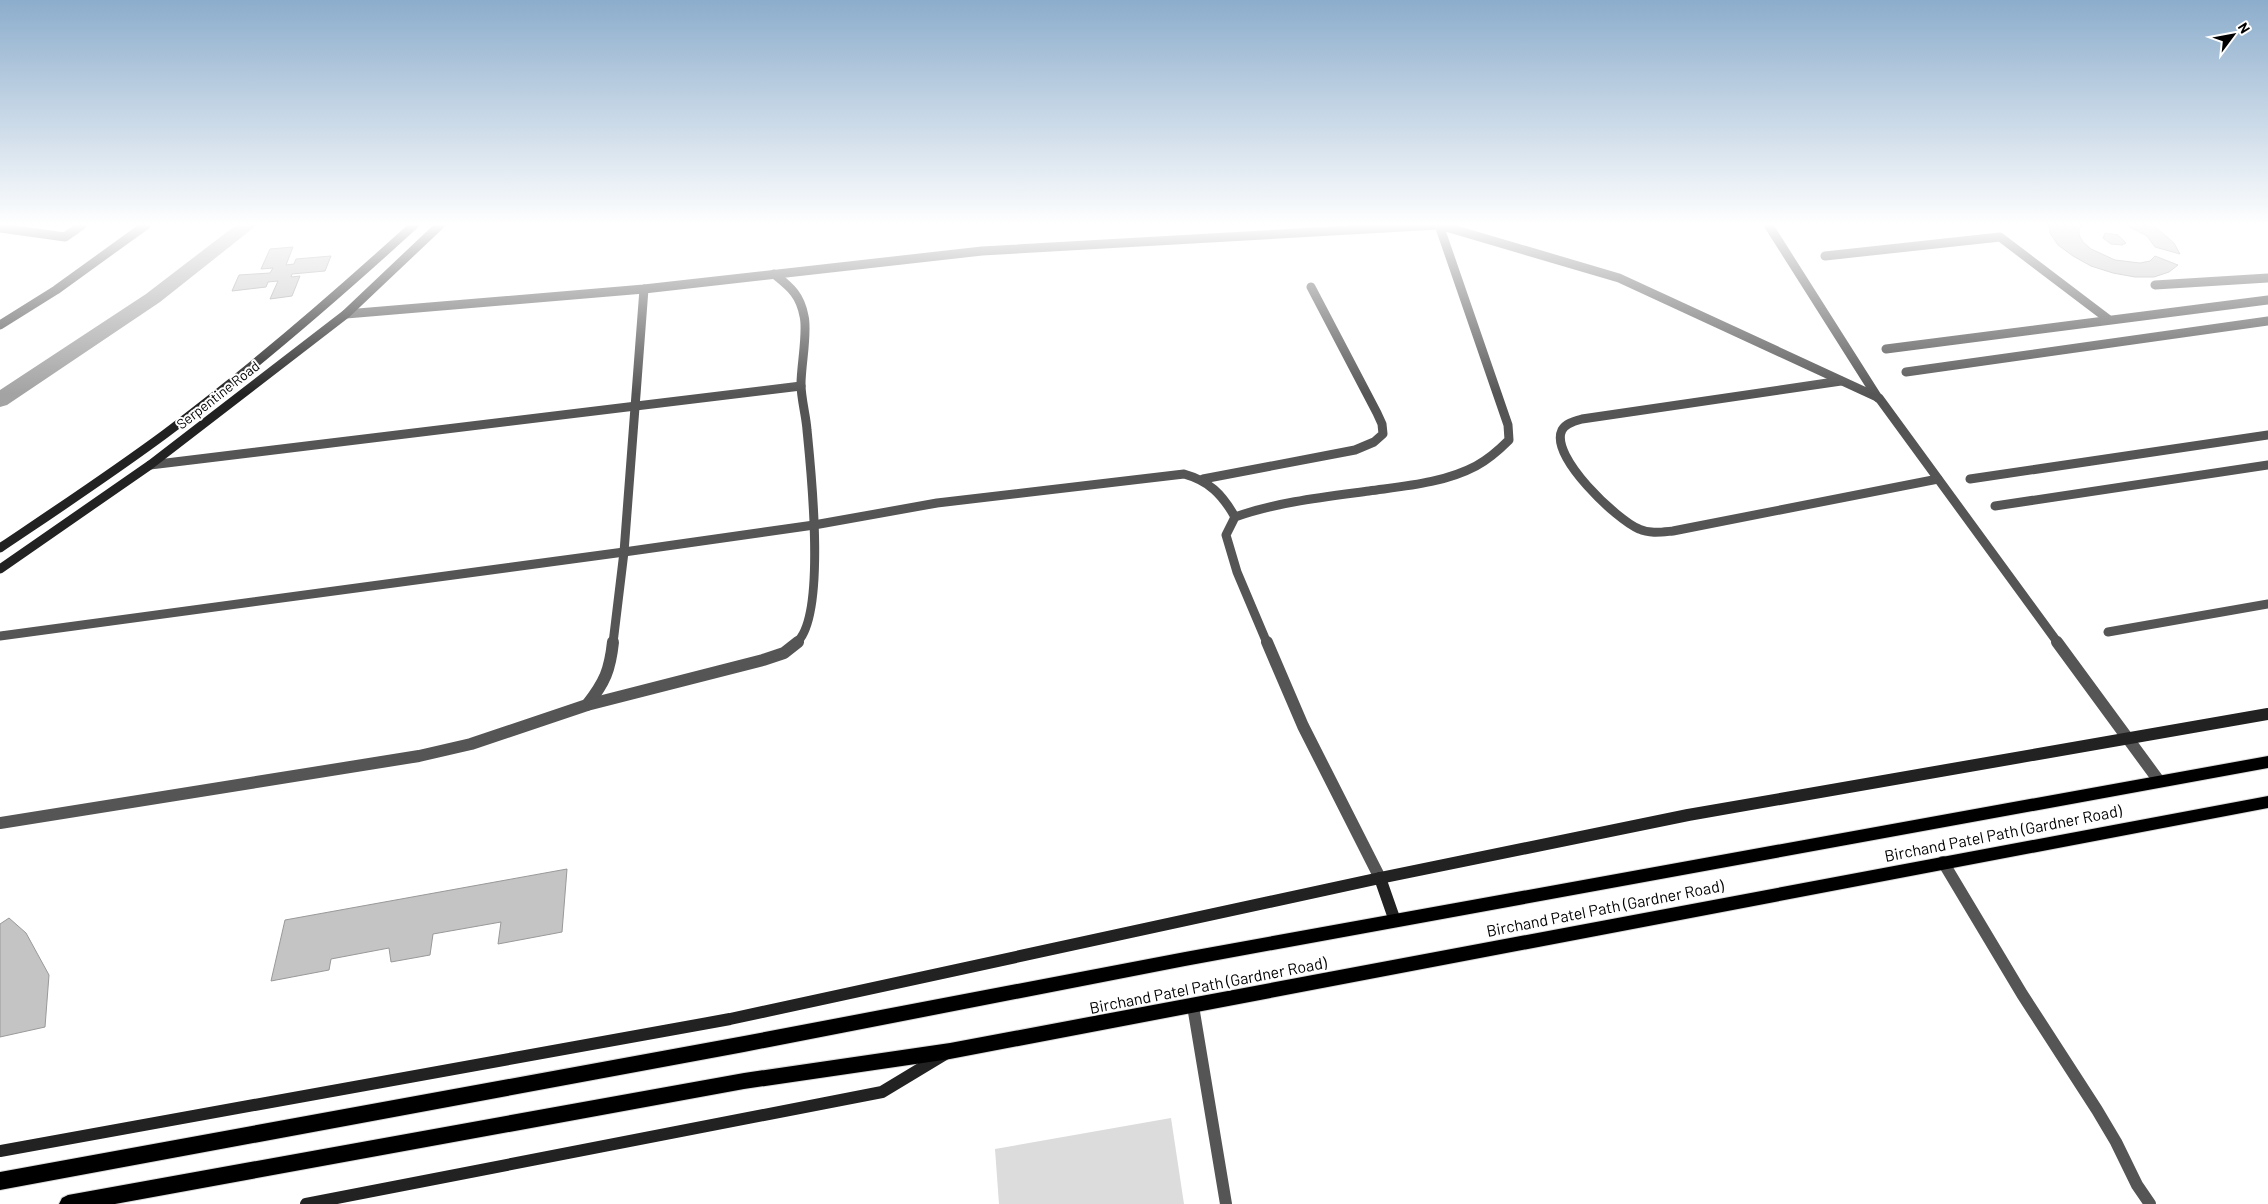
<svg xmlns="http://www.w3.org/2000/svg" width="2268" height="1204" font-family="Barlow,sans-serif">
	<rect width="100%" height="100%" fill="#fff"/>
	<polygon fill="#dcdcdc" points="1171,1118 1184,1204 999,1204 995,1149"/>
	<g fill="none" stroke-linecap="round" stroke-linejoin="round">
		<polygon fill="#a3a3a3" fill-rule="evenodd" points="236,225 257,225 160,302 7,405 0,407 0,390 146,294"/>
	</g>
	<g fill="#c4c4c4" stroke="#999">
		<polygon points="2049,225 2083,225 2079,229 2079,235 2083,242 2091,249 2115,260 2140,263 2150,261 2155,256 2178,265 2169,272 2154,277 2135,277 2113,273 2091,266 2073,256 2058,245 2050,233"/>
		<polygon points="2126,225 2153,225 2174,243 2180,254 2155,247 2147,236"/>
		<polygon points="2105,233 2118,235 2126,243 2122,245 2111,244 2103,238"/>
		<polygon points="293,247 286,265 294,264 296,259 331,256 325,271 292,274 291,277 300,276 292,296 270,299 278,281 268,282 266,287 232,291 239,275 270,273 273,268 261,269 270,249"/>
		<polygon points="567,869 562,932 498,944 501,922 433,934 430,955 391,962 389,948 331,959 329,970 271,981 285,920"/>
		<polygon points="9,918 26,933 49,975 45,1027 0,1037 0,924"/>
	</g>
	<g fill="none" stroke-linecap="round" stroke-linejoin="round">
		<defs>
			<g id="primary">
				<polygon points="2268,756 2268,768 1185,966 744,1052 0,1190 0,1172 744,1036 1185,952"/>
				<polygon points="2268,796 2268,808 950,1059 744,1089 115,1204 59,1204 62,1198 68,1195 744,1073 950,1043"/>
			</g>
		</defs>
		<use href="#primary" stroke="#dbdbdb" stroke-width="2"/>
		<g stroke="#555" stroke-width="9">
			<polyline points="1825,256 2000,237 2108,319"/>
			<polyline points="1886,349 2268,300"/>
			<polyline points="1906,372 2268,321"/>
			<polyline points="1203,479 1355,450 1374,442 1383,434 1382,424 1377,413 1311,287"/>
			<polyline points="1970,479 2268,435"/>
			<polyline points="1995,506 2268,465"/>
			<polyline points="2108,632 2268,604"/>
		</g>
		<g stroke="#555" stroke-width="9">
			<polyline points="1439,225 1619,278 1879,398 2058,643"/>
			<polyline points="1769,226 1878,398"/>
			<polyline points="0,228 65,237 82,225"/>
			<path d="M774,274C790,287 800,294 804,316C808,332 801,365 801,384C801,399 806,415 807,430C811,470 827,618 796,643"/>
			<polyline points="2155,285 2268,278"/>
			<polyline points="346,314 644,289 982,251 1438,225"/>
			<polyline points="0,325 56,290 146,225"/>
			<path d="M1841,381L1582,419C1575,421 1566,423 1562,430C1549,456 1617,520 1639,529C1650,534 1662,532 1673,531L1938,479"/>
			<polyline points="150,465 801,386"/>
			<path d="M0,636L624,552L814,525L937,503L1184,474C1209,481 1222,494 1235,517"/>
			<polyline points="613,643 624,552 644,289"/>
			<path d="M1267,643L1237,572L1226,535L1235,517C1278,502 1324,497 1369,491C1405,486 1444,483 1476,466C1489,459 1499,450 1509,440L1508,425L1439,225"/>
		</g>
		<g stroke="#555" stroke-width="12">
			<polyline points="1267,642 1303,726 1380,878"/>
			<polyline points="2057,642 2159,781"/>
			<path d="M587,705C605,682 610,670 613,642"/>
			<polyline points="0,823 419,756 471,744 587,705 763,660 784,653 798,642"/>
			<polyline points="1943,862 2022,994 2097,1110 2116,1142 2137,1185 2150,1204"/>
			<polyline points="1193,1006 1226,1204"/>
		</g>
		<g stroke="#222" stroke-width="9">
			<path d="M0,548C55,511 111,474 165,434C252,369 334,298 414,225"/>
			<polyline points="0,569 150,465 346,314 440,225"/>
		</g>
		<g stroke="#222" stroke-width="12">
			<polyline points="1380,878 1395,921"/>
			<polyline points="0,1151 730,1019 1380,878 1688,815 2268,714"/>
			<polyline points="306,1204 882,1092 945,1054"/>
		</g>
		<use href="#primary" fill="#000" fill-rule="evenodd"/>
	</g>
	<linearGradient id="sky" x2="0" y2="1"><stop stop-color="#8cadcc"/><stop offset="0.57" stop-color="#fff"/><stop offset="1" stop-color="#fff" stop-opacity="0"/></linearGradient>
	<rect width="2268" height="394" fill="url(#sky)"/>
	<g text-anchor="middle" stroke-width="4" stroke-linejoin="round" paint-order="stroke">
		<g font-size="14" fill="#000" stroke="#fff">
			<text transform="translate(218 395) rotate(-38)" y="5">Serpentine Road</text>
		</g>
		<g font-size="16" fill="#000" stroke="#fff">
			<text transform="translate(2003 833) rotate(-11)" y="6">Birchand Patel Path (Gardner Road)</text>
			<text transform="translate(1605 908) rotate(-11)" y="6">Birchand Patel Path (Gardner Road)</text>
			<text transform="translate(1208 985) rotate(-11)" y="6">Birchand Patel Path (Gardner Road)</text>
		</g>
	</g>
	<g transform="translate(2233 35) rotate(58)" stroke="#ffffff" stroke-width="4" paint-order="stroke">
	<path d="M0-4L9 19L0 12L-9 19Z" fill="#000000"/>
	<text y="-8" font-size="14" font-weight="bold" text-anchor="middle" fill="#000000">N</text>
	</g>
</svg>
